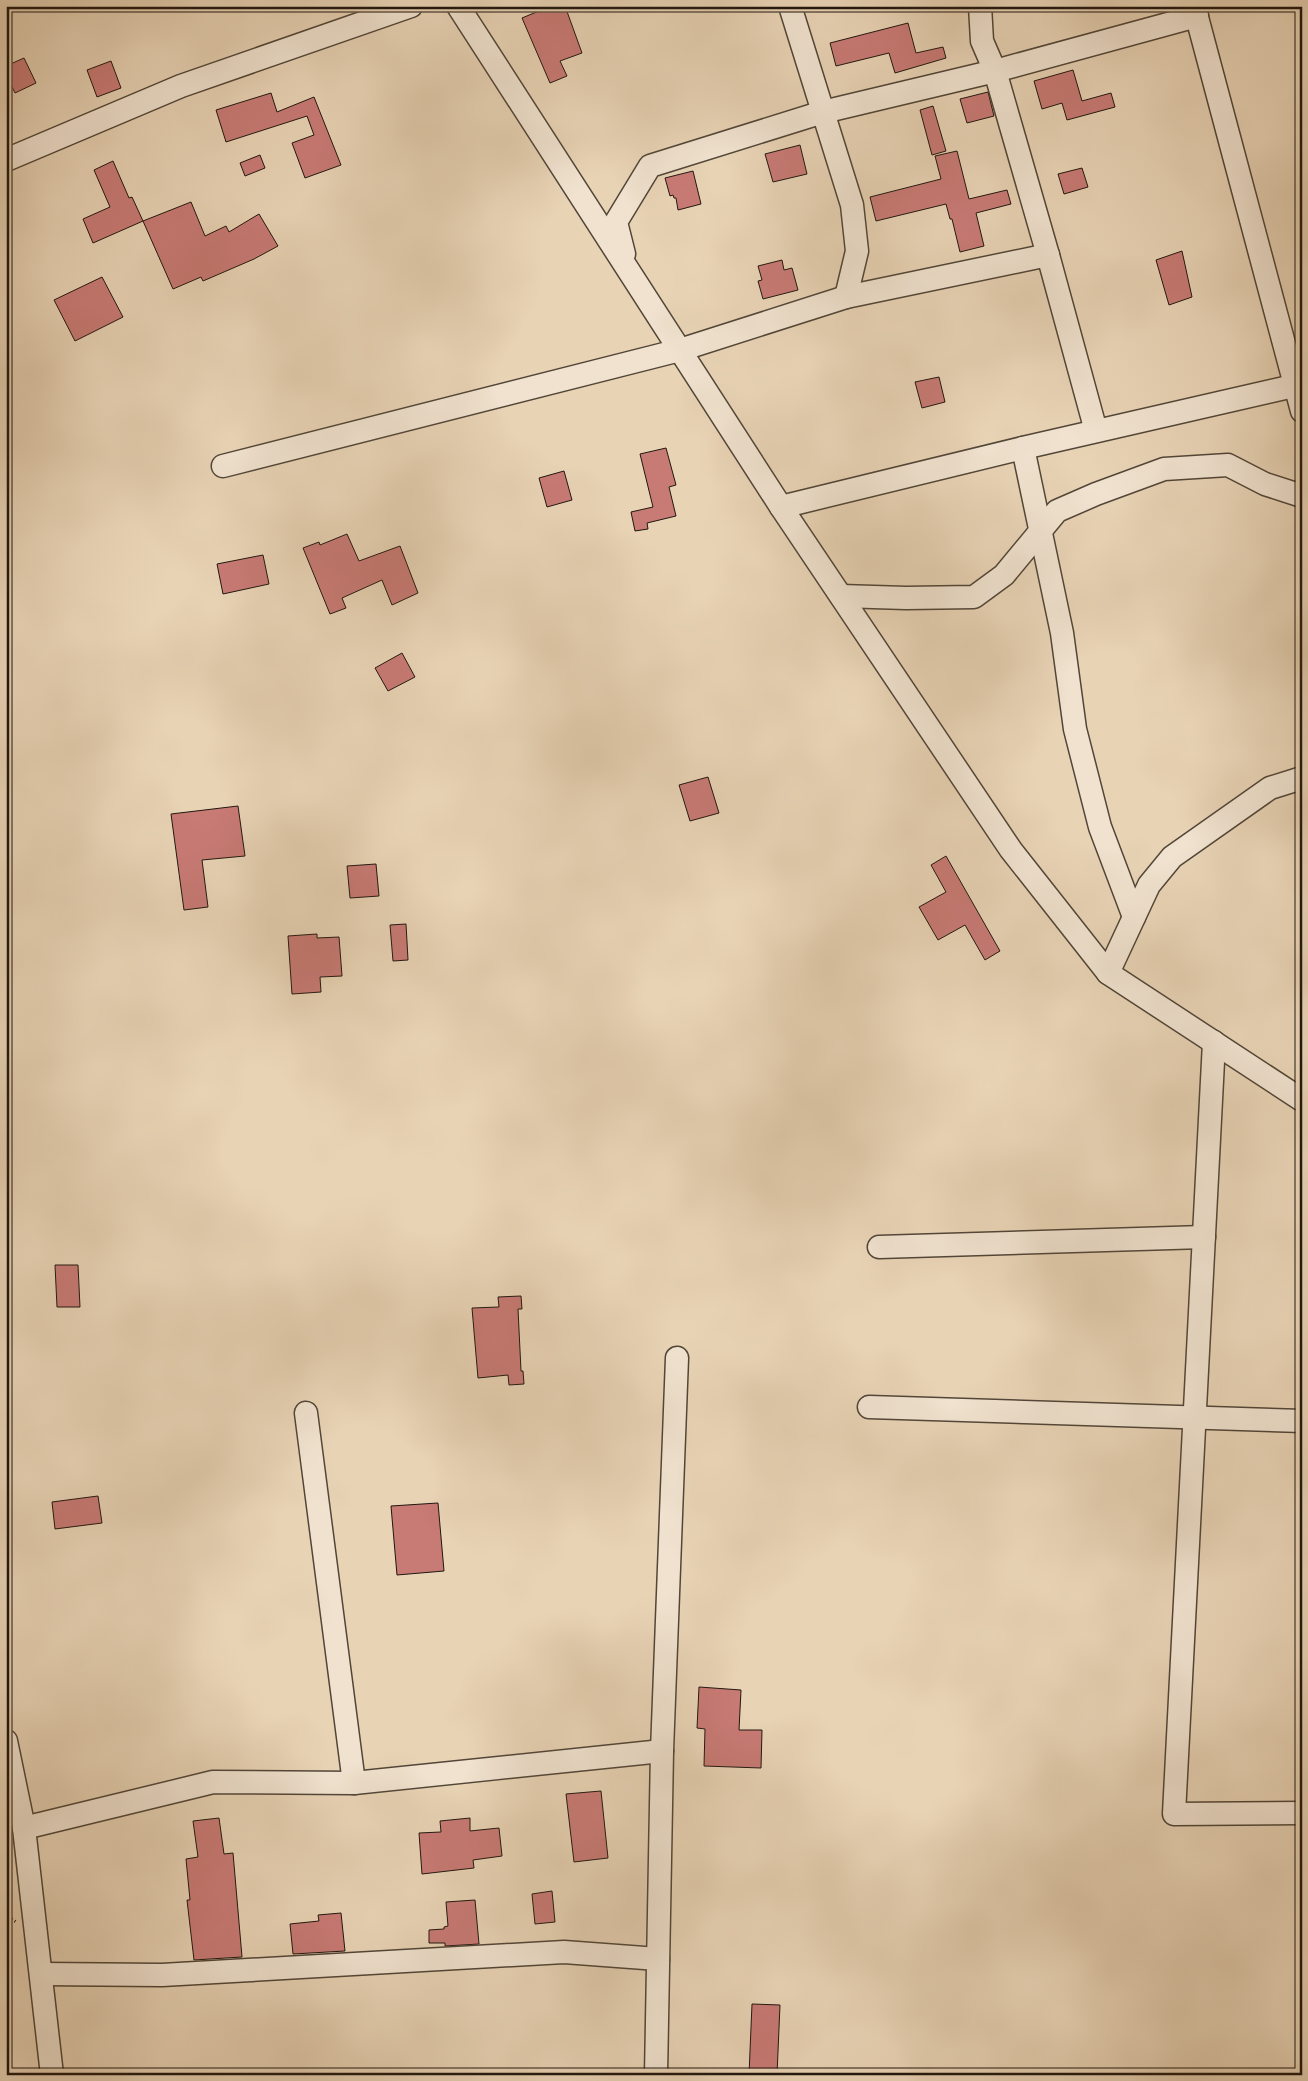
<svg xmlns="http://www.w3.org/2000/svg" width="1308" height="2081" font-family="'Libre Caslon Text',serif">
	<rect width="100%" height="100%" fill="#e8d3b5"/>
	<filter id="stains"><feTurbulence type="fractalNoise" baseFrequency=".004" numOctaves="4"/><feColorMatrix values="0 0 0 0 .2 0 0 0 0 .09 0 0 0 0 .02 0 0 0 .5 -.17"/></filter>
	<radialGradient id="worn" r=".72"><stop offset=".6" stop-color="#630" stop-opacity="0"/><stop offset="1" stop-color="#630" stop-opacity=".3"/></radialGradient>
	<g fill="#c87a75" stroke="#20170f">
		<polygon points="557,6 565,6 582,53 560,61 567,76 550,83 522,18 539,11 540,12"/>
		<polygon points="908,23 916,53 943,47 946,58 895,73 889,53 836,66 830,43"/>
		<polygon points="24,58 36,83 15,93 6,75 6,66"/>
		<polygon points="111,61 121,88 97,97 87,70"/>
		<polygon points="1073,70 1082,101 1111,93 1115,107 1067,120 1062,103 1042,109 1034,81"/>
		<polygon points="988,92 994,116 967,123 960,99"/>
		<polygon points="271,93 277,112 314,97 341,165 305,178 292,143 314,135 307,116 226,142 216,110"/>
		<polygon points="933,106 946,151 932,155 920,110"/>
		<polygon points="800,145 807,174 773,182 765,154"/>
		<polygon points="957,151 969,199 1007,190 1011,204 976,213 984,246 960,252 952,219 950,219 946,204 876,221 870,197 941,179 935,156"/>
		<polygon points="260,155 265,168 245,176 240,163"/>
		<polygon points="113,161 129,198 132,197 143,221 93,243 83,219 110,207 94,170"/>
		<polygon points="1082,168 1088,187 1064,194 1058,174"/>
		<polygon points="693,171 701,204 678,210 676,198 674,198 673,195 670,196 665,178"/>
		<polygon points="191,202 205,236 226,226 229,232 259,214 278,246 254,259 203,281 201,277 173,289 143,221"/>
		<polygon points="1182,251 1192,297 1169,305 1156,260"/>
		<polygon points="782,260 784,270 792,268 798,290 763,299 758,281 762,280 758,266"/>
		<polygon points="102,277 123,317 75,341 54,300"/>
		<polygon points="939,377 945,402 922,408 915,382"/>
		<polygon points="666,448 676,485 669,487 676,516 647,523 648,529 635,531 631,512 653,507 640,454"/>
		<polygon points="564,471 572,500 547,507 539,478"/>
		<polygon points="347,534 359,561 400,546 418,593 392,605 382,580 342,598 346,608 330,614 303,548 319,542 320,545"/>
		<polygon points="263,555 269,584 223,594 217,564"/>
		<polygon points="402,653 415,677 388,691 375,668"/>
		<polygon points="708,777 719,813 690,821 679,785"/>
		<polygon points="238,806 245,856 202,860 208,907 184,910 171,814"/>
		<polygon points="946,856 1000,951 985,960 965,925 938,940 919,907 946,892 931,865"/>
		<polygon points="376,864 379,896 350,898 347,866"/>
		<polygon points="406,924 408,960 393,961 390,925"/>
		<polygon points="317,934 317,938 339,937 342,976 320,977 321,992 292,994 288,936"/>
		<polygon points="55,1265 78,1265 80,1307 57,1307"/>
		<polygon points="521,1296 522,1309 518,1309 521,1371 523,1371 524,1384 509,1385 508,1375 478,1378 472,1308 499,1307 498,1297"/>
		<polygon points="98,1496 102,1523 55,1529 52,1502"/>
		<polygon points="438,1503 444,1571 397,1575 391,1506"/>
		<polygon points="699,1687 741,1690 739,1730 762,1730 761,1768 704,1766 705,1729 697,1728"/>
		<polygon points="601,1791 608,1858 574,1862 566,1794"/>
		<polygon points="219,1818 224,1854 233,1853 242,1957 194,1960 187,1900 190,1900 186,1859 198,1857 193,1821"/>
		<polygon points="470,1818 470,1831 499,1828 502,1856 473,1860 474,1868 422,1874 419,1833 441,1832 440,1821"/>
		<polygon points="552,1891 555,1922 535,1924 532,1894"/>
		<polygon points="475,1900 479,1944 445,1946 445,1943 429,1943 429,1930 444,1929 444,1927 448,1926 446,1902"/>
		<polygon points="341,1913 345,1951 293,1954 290,1924 319,1921 318,1915"/>
		<polygon points="752,2004 780,2005 777,2075 749,2075"/>
	</g>
	<g fill="none" stroke-linecap="round" stroke-linejoin="round">
		<defs>
			<g id="minor">
				<polyline points="458,6 781,507 1011,850 1108,973 1302,1100"/>
				<polyline points="790,6 852,205 857,251 846,297"/>
				<polyline points="980,6 982,41 995,71 1048,255 1096,431"/>
				<polyline points="1194,6 1302,411"/>
				<polyline points="6,160 181,86 411,6"/>
				<polyline points="624,254 616,222 650,166 823,112 995,71 1197,16"/>
				<polyline points="1023,448 1062,633 1075,729 1100,827 1134,917"/>
				<polyline points="223,466 680,350 846,297 1048,255"/>
				<polyline points="781,507 1023,448 1302,384"/>
				<polyline points="841,596 906,598 974,597 1004,575 1057,511 1096,494 1164,469 1228,465 1265,484 1299,495 1302,491"/>
				<polyline points="1108,973 1149,885 1172,857 1270,788 1302,778"/>
				<polyline points="1214,1042 1174,1814 1302,1813"/>
				<polyline points="879,1247 1204,1237"/>
				<polyline points="869,1407 1302,1421"/>
				<polyline points="306,1413 354,1783"/>
				<polyline points="6,1741 24,1828 52,2075"/>
				<polyline points="24,1828 213,1782 354,1783 662,1751"/>
				<polyline points="41,1974 162,1975 564,1952 658,1959"/>
				<polyline points="656,2075 662,1751 677,1358"/>
			</g>
		</defs>
		<use href="#minor" stroke="#524638" stroke-width="25"/>
		<polyline stroke="#20170f" stroke-width="3" stroke-dasharray="1 2.5" stroke-linecap="butt" points="6,1915 16,1922"/>
		<use href="#minor" stroke="#f0e2cf" stroke-width="22"/>
	</g>
	<rect width="1308" height="2081" fill="none" stroke="#e8d3b5" stroke-width="25"/>
	<rect x="8" y="8" width="1293" height="2066" fill="none" stroke="#20170f" stroke-width="2.5"/>
	<rect x="12" y="12" width="1283" height="2056" fill="none" stroke="#20170f"/>
	<rect width="100%" height="100%" filter="url(#stains)"/>
	<rect width="100%" height="100%" fill="url(#worn)"/>
</svg>
